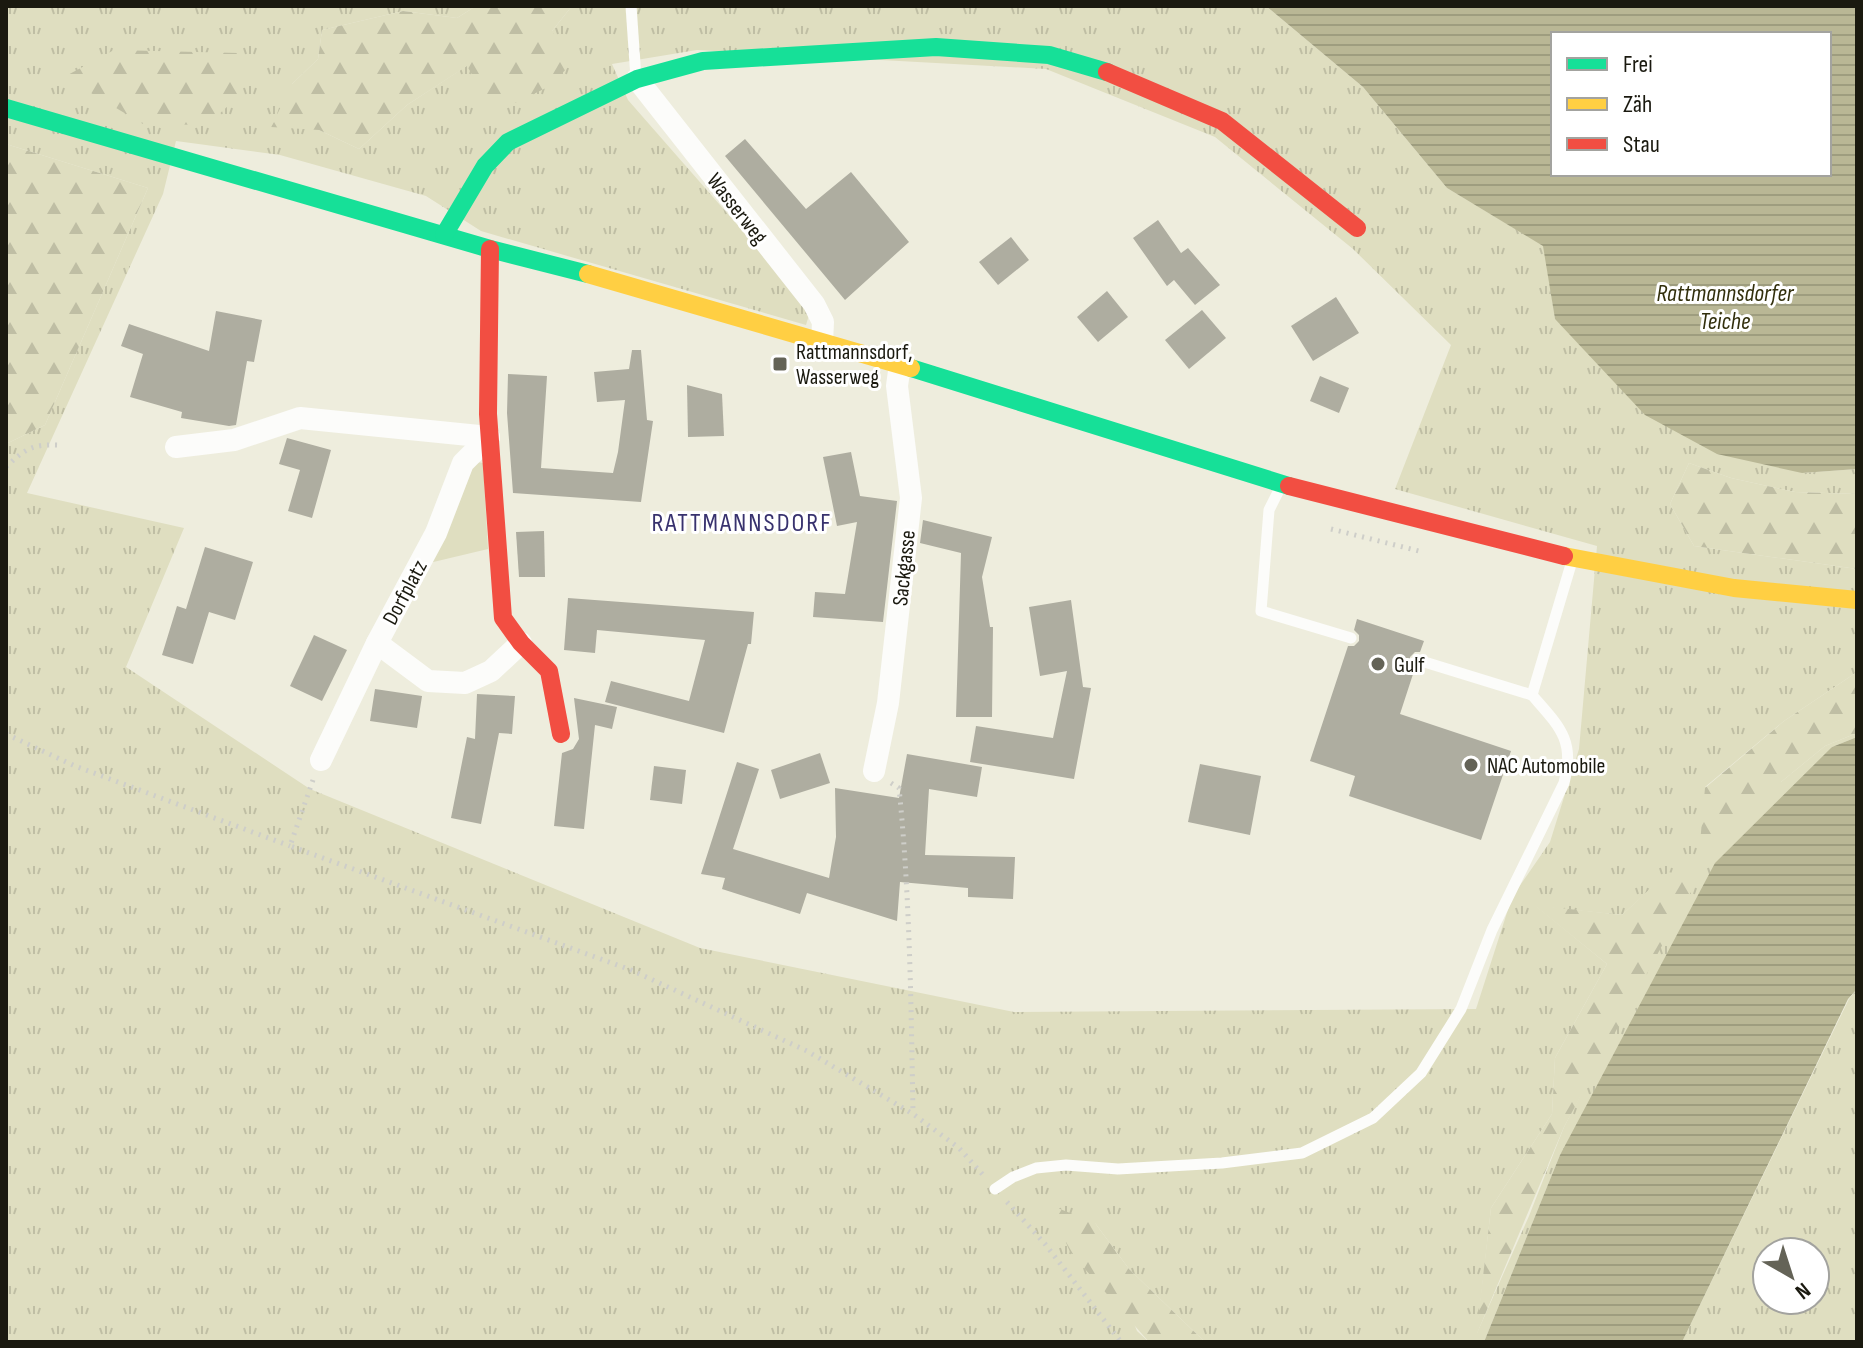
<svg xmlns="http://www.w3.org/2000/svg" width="1863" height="1348" font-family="'Sofia Sans Condensed',sans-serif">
	<defs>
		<pattern id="grass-tufts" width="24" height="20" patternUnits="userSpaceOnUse" patternTransform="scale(2)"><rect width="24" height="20" fill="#dfdec0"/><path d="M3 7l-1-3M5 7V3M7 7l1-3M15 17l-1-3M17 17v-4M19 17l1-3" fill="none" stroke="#bfbea4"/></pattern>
		<pattern id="forest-firs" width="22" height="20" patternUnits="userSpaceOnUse" patternTransform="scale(2)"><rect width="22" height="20" fill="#dfdec0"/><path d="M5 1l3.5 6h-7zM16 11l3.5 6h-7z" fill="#bfbea4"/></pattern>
		<pattern id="water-rules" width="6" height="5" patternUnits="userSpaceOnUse" patternTransform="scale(2)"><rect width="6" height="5" fill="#b9b795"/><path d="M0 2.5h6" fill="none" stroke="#9e9d7f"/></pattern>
	</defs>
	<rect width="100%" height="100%" fill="#eeeddd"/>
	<g fill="url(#grass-tufts)" fill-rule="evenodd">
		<path d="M6,6H476L457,18L403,11L322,30L318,59L292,84L319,130L359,149L407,105L468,65L552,31L572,6H1266L1363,87L1447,188L1544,246L1555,319L1802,473L1857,469V494L1795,492L1731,478L1689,463L1670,504L1694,546L1857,569V672L1784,721L1705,787L1781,782L1825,746L1857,733V737L1832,747L1560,1155L1484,1342H1205L1129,1269L1095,1223L1137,1331L1149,1342H6V444L45,425L148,188L6,144ZM697,50L1046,69L1215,137L1353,249L1451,345L1395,489L1597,546L1579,749L1550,842L1512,897L1476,1009L1014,1012L700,948L310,789L126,667L184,528L27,493L163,194L176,141L280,155L426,196L481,231L806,325L809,315L776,269L628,100L612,64ZM1668,873L1623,1014L1564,1127L1529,1216L1477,1333L1491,1208L1552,1114L1555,1058L1607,964L1536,906L1622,915Z"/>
		<path d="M1857,989V1342H1682L1849,999ZM1767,1252H1815V1300H1767Z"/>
	</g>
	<g fill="url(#forest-firs)">
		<polygon points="476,6 572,6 552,31 569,66 550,86 495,113 467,66 407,105 359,149 319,130 271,127 292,84 318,59 322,30 403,11 457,18"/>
		<polygon points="114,50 238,53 239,96 207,125 143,124 64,77"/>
		<polygon points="6,144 148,188 45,425 6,444"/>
		<polygon points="1689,463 1731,478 1795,492 1857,494 1857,569 1694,546 1670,504"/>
		<polygon points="1857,672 1857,733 1825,746 1781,782 1713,853 1700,843 1705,788 1784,721"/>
		<polygon points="1668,872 1695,877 1691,892 1564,1127 1476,1336 1491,1208 1552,1114 1555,1058 1607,964 1534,905 1622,915"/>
		<polygon points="1050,1205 1095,1223 1129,1269 1205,1342 1149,1342 1070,1252"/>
	</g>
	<polygon fill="#dfdec0" points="471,461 483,463 488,549 425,564"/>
	<g fill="url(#water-rules)" fill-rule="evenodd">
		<path d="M1266,6H1857V469L1802,473L1717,454L1645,415L1555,319L1543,246L1447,188L1363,87ZM1553,34H1829V174H1553Z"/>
		<polygon points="1857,737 1857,989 1848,999 1682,1342 1484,1342 1560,1155 1715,863 1832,747"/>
	</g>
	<g fill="#aeada0">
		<polygon points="745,139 806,209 851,172 909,242 845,300 725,156"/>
		<polygon points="1158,220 1181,253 1188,248 1220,285 1195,305 1174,280 1167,286 1133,238"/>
		<polygon points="1011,237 1029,260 998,285 979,262"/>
		<polygon points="1107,291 1128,317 1098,342 1077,317"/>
		<polygon points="1336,297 1359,333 1313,361 1291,326"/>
		<polygon points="1202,310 1226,338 1189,369 1165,340"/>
		<polygon points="216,311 262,320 254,362 247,361 236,425 229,426 181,418 182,412 130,397 143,354 121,346 129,324 209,351"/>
		<polygon points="632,350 641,350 647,420 653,421 641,502 513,493 507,413 508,374 547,376 541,468 613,473 618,452 625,400 597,402 594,372 629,369"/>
		<polygon points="1320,376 1349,388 1339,413 1310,401"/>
		<polygon points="687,385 722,394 724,436 688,437"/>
		<polygon points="287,438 331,450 312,518 288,511 300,470 279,464"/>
		<polygon points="851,452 860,496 897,501 883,622 813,617 815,592 845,594 857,522 837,526 823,457"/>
		<polygon points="923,520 992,537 982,577 990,627 993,627 992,717 956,717 961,553 920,543"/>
		<polygon points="544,531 545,577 519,577 516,532"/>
		<polygon points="205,547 253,562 235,620 209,612 193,664 162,655 177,606 186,609"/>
		<polygon points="568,598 754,612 751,644 748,644 724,733 605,702 611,681 689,701 705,640 597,630 595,653 564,650"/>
		<polygon points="1071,600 1083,687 1091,688 1074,779 970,762 976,726 1053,738 1067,671 1040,676 1029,607"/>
		<polygon points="1357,619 1424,641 1420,652 1415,652 1410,657 1410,663 1415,668 1400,714 1511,751 1481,840 1349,796 1355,776 1310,761 1348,646 1354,646 1359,641 1359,635 1354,630"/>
		<polygon points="314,635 347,650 322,701 290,686"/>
		<polygon points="375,689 422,696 417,728 370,721"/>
		<polygon points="477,694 515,696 512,734 499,733 481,824 451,818 467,737 475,739"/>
		<polygon points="574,698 617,707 612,729 595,725 584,829 554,826 562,753 573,749 579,739"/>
		<polygon points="820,753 830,783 780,799 771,770"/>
		<polygon points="907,754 982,767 977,797 929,789 925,855 1015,857 1013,899 968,897 968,888 900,882 897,921 807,893 800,914 722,889 725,878 701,874 737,762 759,769 733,849 829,878 836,837 835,788 899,798"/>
		<polygon points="1200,764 1261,776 1250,835 1188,822"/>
		<polygon points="654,766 686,770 682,804 650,800"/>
	</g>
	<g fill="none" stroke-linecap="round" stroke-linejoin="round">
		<g stroke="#cecec9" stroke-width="5" stroke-dasharray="2 6" stroke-linecap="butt">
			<path d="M6,467C25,449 32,444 59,445"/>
			<polyline points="1331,529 1419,551"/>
			<polyline points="6,734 75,766 290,846"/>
			<polyline points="313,780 290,846 631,970 807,1051 913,1114 959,1148 985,1177"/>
			<path d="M891,783L899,788C910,896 911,1005 913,1114"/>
			<polyline points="1007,1202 1045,1244 1121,1342"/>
		</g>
		<g stroke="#fcfcfa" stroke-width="11">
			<polyline points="631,6 636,78"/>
			<polyline points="1280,488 1269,510 1261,611 1351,638"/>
			<polyline points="1418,660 1532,695"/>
			<polyline points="1532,695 1572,561"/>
			<path d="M995,1189L1013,1177L1036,1168L1066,1165L1118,1169L1222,1163L1302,1153L1373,1118L1421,1073L1461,1009L1492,930L1564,783C1576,740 1558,725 1532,695"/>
		</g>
		<g stroke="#fcfcfa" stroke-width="22">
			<polyline points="637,79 814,304 823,322 822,343"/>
			<polyline points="176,447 234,440 300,418 489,437"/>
			<polyline points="377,643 428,681 465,683 491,671 521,643"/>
			<polyline points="321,760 377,643 436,533 463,463 489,437"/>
			<polyline points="874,771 888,703 911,498 897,386 900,364"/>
		</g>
		<g stroke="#16e098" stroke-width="18">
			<polyline points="6,108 490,249 588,274"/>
			<polyline points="444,235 485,166 508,142 637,79 703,61 936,47 1049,55 1107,72"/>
			<polyline points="911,368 1289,486"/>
		</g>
		<g stroke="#ffcf43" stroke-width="18">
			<polyline points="588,274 911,368"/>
			<polyline points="1564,556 1734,588 1857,600"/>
		</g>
		<g stroke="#f24e42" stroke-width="18">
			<polyline points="1107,72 1222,121 1357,228"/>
			<polyline points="490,249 488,414 503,618 521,643 549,671 561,734"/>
			<polyline points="1289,486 1564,556"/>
		</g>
	</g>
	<g fill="#646357" stroke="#fff" stroke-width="3">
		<rect x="772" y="356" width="16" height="16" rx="4"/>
		<circle cx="1378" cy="664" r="8"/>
		<circle cx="1471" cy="765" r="8"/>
	</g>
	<g text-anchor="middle" stroke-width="6" stroke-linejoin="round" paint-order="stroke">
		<g font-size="22" fill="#1a190f" stroke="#fff">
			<text transform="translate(738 208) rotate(52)" y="8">Wasserweg</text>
			<text transform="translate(903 568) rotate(-84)" y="8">Sackgasse</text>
			<text transform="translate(404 592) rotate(-62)" y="8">Dorfplatz</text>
		</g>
		<g font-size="22" fill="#1a190f" stroke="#fff" text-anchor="start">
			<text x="796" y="359">Rattmannsdorf,<tspan x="796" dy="25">Wasserweg</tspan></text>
			<text x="1394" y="672">Gulf</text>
			<text x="1487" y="773">NAC Automobile</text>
		</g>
		<g font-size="24" font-style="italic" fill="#322f0c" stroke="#fff">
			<text x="1725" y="301">Rattmannsdorfer<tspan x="1725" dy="28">Teiche</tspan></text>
		</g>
		<g font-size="26" letter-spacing="2" fill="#38326e" stroke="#fff">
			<text x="742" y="531">RATTMANNSDORF</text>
		</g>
	</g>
	<rect width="1863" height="1348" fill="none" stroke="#1a190f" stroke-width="16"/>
	<rect x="1551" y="32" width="280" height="144" fill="#ffffff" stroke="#a3a39f" stroke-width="2"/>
	<rect x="1567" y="58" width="40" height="12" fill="#16e098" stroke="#a3a39f" stroke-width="2"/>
	<text x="1623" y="72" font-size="24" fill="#1a190f">Frei</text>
	<rect x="1567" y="98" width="40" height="12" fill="#ffcf43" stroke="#a3a39f" stroke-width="2"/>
	<text x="1623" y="112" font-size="24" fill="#1a190f">Zäh</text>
	<rect x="1567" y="138" width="40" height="12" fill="#f24e42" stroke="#a3a39f" stroke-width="2"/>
	<text x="1623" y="152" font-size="24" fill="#1a190f">Stau</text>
	<g transform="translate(1791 1276) rotate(141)"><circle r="38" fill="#ffffff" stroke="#a3a39f" stroke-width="2"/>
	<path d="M0-6L14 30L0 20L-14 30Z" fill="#646357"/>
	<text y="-12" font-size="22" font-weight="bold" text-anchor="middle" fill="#1a190f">N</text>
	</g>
</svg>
